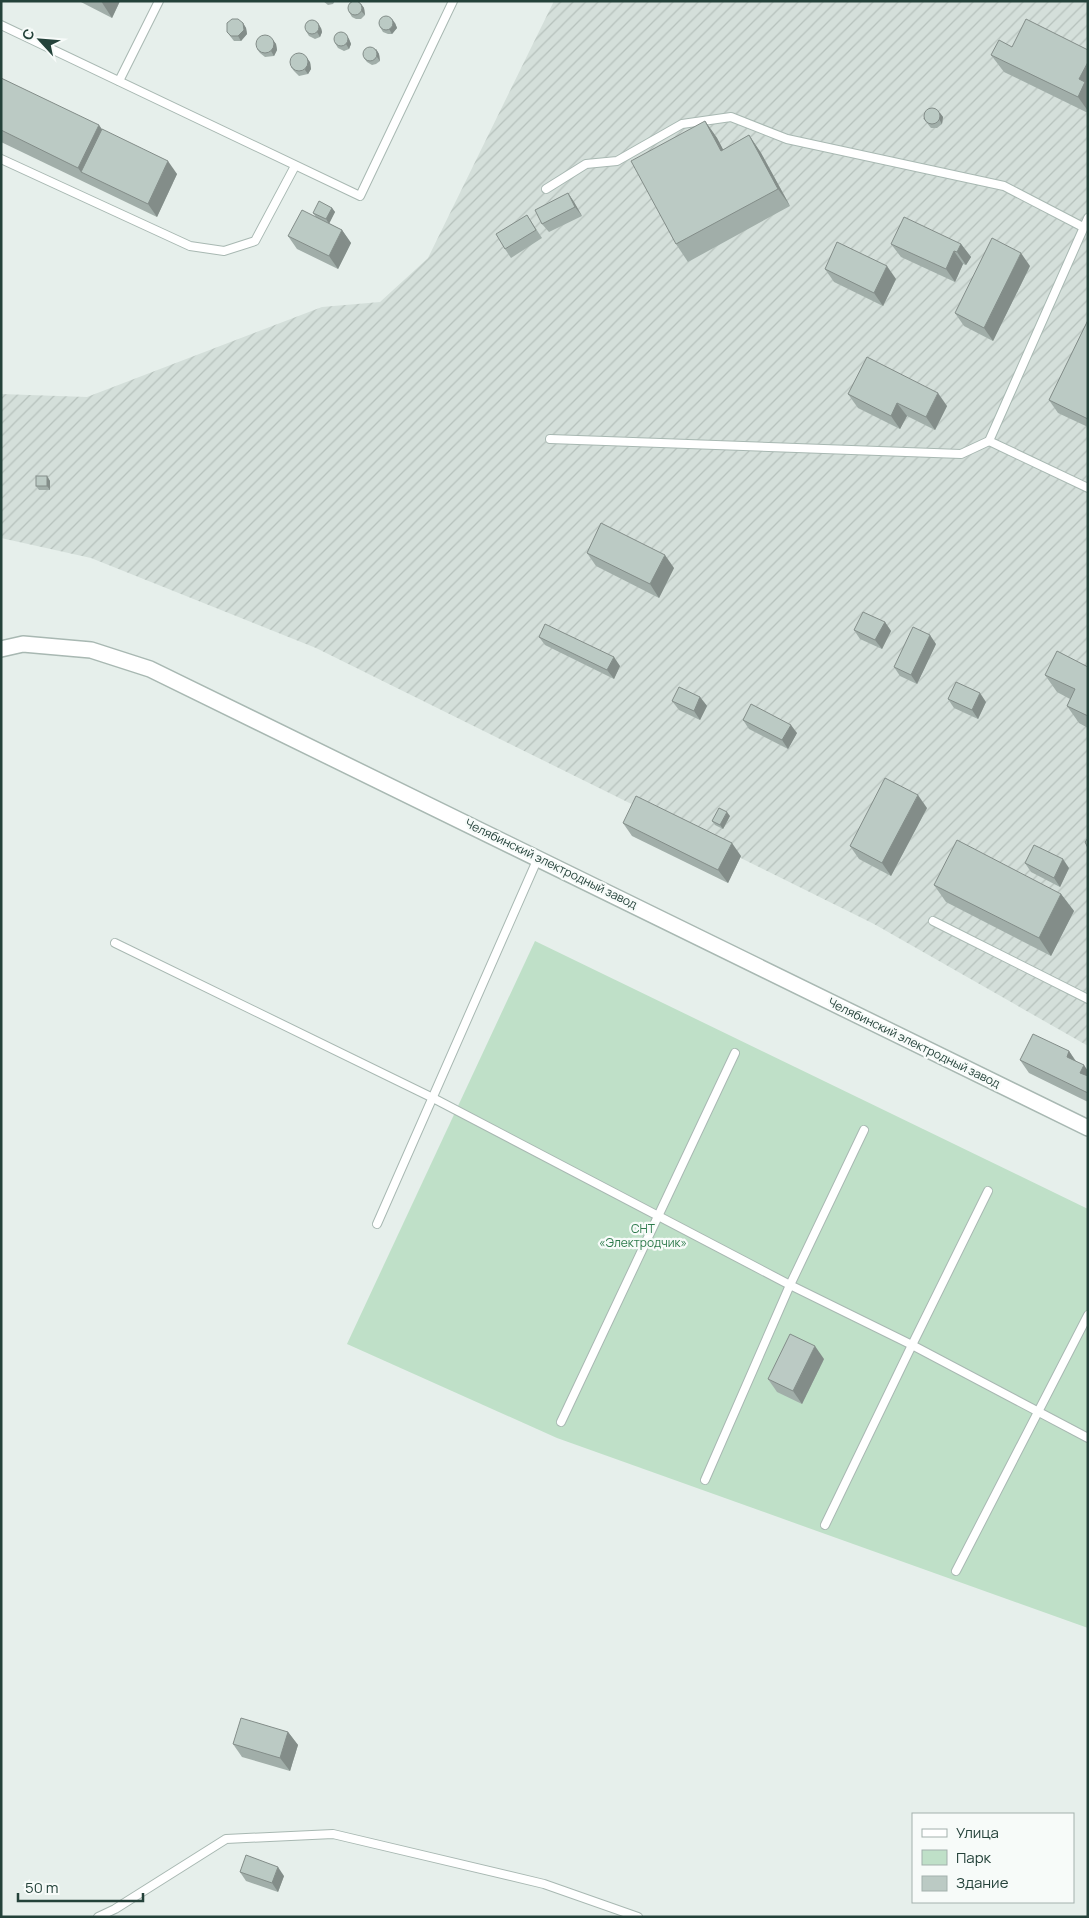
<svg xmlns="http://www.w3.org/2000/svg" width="1089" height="1918" font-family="Manrope,sans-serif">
	<defs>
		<pattern id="industrial-furrows" width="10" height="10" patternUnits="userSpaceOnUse" patternTransform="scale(1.25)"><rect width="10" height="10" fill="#d4dfda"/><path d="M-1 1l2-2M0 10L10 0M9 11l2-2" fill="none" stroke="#b6c1bc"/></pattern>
	</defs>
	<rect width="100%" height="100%" fill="#e6efeb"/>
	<polygon fill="url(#industrial-furrows)" points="554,1 1088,1 1088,1046 874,924 316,648 91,558 1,538 1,394 87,397 322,307 380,302 428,258"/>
	<polygon fill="#bfe0c8" points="535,941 1088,1209 1088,1628 557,1438 347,1344"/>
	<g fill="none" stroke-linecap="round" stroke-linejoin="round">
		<defs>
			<g id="lane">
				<polyline points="1,25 360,196 453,1"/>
				<polyline points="119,81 159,1"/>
				<polyline points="1,159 190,246 224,251 255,241 295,166"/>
				<polyline points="546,189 586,164 617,161 682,124 731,117 787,139 1004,186 1083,227"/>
				<polyline points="550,439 961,454 989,441 1088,218"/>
				<polyline points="989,441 1088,488"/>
				<polyline points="933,921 1088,999"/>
				<polyline points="115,943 433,1098 790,1285 912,1345 1088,1438"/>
				<polyline points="377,1224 538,858"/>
				<polyline points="561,1422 735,1053"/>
				<polyline points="705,1480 790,1285 864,1130"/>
				<polyline points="825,1525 912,1345 988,1191"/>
				<polyline points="956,1571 1088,1315"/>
				<polyline points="98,1917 115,1909 226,1839 333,1834 544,1884 638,1917"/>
			</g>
			<polyline id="street" points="1,649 23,644 91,650 150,669 1088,1128"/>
		</defs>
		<use href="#lane" stroke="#a8b8b2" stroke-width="10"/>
		<use href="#street" stroke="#a8b8b2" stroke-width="18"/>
		<use href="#lane" stroke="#fff" stroke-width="8"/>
		<use href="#street" stroke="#fff" stroke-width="15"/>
	</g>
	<g fill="#a1aea9">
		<polygon points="79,1 120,1 112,18"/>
		<polygon points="323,1 335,1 333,4 328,5"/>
		<polygon points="361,4 364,8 365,15 361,19 356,19 352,17 349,12"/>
		<polygon points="243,23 246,28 247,34 241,41 234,41 230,36 227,32"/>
		<polygon points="395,23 397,28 392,34 388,34 383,32 380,27"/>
		<polygon points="321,28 322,32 320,37 315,39 309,36 306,31"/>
		<polygon points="346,35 349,39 351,44 349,49 344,51 338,48 335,43"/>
		<polygon points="273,40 276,44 277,50 274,56 265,57 260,53 257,49"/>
		<polygon points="1012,47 1088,50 1088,113 1004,72 991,55"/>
		<polygon points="376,49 379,54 380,61 376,64 372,65 367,62 364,58"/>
		<polygon points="310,62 311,69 308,74 299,76 294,71 291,67"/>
		<polygon points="1,78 102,129 177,174 157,217 1,142"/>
		<polygon points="940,113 943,117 942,124 937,128 931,128 923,118"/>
		<polygon points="705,121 717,138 723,150 749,135 761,153 790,206 688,262 676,244"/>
		<polygon points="568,193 574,202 582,216 549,232 542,224"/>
		<polygon points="332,208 335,212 329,223 342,230 351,243 338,269 297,249 288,236 316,217 313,213"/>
		<polygon points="527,215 542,238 511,258 505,249"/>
		<polygon points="891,244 961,244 971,257 966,265 963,264 955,282 901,257"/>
		<polygon points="1030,266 993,341 964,326 955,313"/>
		<polygon points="825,269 896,279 883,306 834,282"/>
		<polygon points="1088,320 1088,427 1058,413 1049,400"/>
		<polygon points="848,394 947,406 935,430 907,416 900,429 858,408"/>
		<polygon points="47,476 50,481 50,490 39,490 36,486"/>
		<polygon points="587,553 674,568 659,598 596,566"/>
		<polygon points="885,622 891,631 882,649 860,639 854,630"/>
		<polygon points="539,637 620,666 614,679 545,645"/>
		<polygon points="936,644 917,684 900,676 894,667"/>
		<polygon points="1088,667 1088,728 1079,723 1067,706 1070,699 1057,692 1045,675"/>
		<polygon points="700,697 707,706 700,720 679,710 672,701"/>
		<polygon points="948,699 986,702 978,719 954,708"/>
		<polygon points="743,720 797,733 788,749 749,729"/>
		<polygon points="927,808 891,876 859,859 850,846"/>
		<polygon points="730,816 723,829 715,825 712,821"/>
		<polygon points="623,823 741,856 728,883 632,836"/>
		<polygon points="1025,863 1069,868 1060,887 1031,872"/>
		<polygon points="934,885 1061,894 1074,911 1051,956 946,902"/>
		<polygon points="1069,1051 1076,1061 1088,1071 1088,1102 1029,1073 1020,1060"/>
		<polygon points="824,1359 802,1404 777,1392 768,1379"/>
		<polygon points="288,1732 298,1745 290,1771 242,1757 233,1744"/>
		<polygon points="240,1872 284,1876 278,1892 246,1881"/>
	</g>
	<g fill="#838d89">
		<polygon points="101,1 120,1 112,18"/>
		<polygon points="361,4 364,8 365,15 361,11"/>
		<polygon points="392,19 395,23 397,28 392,34 389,29"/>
		<polygon points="243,23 246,28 247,34 241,41 238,36"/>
		<polygon points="318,23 321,28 322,32 320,37 317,32"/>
		<polygon points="346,35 349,39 351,44 349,49 346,44"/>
		<polygon points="273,40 276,44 277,50 274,56 271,51"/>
		<polygon points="376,49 379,54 380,61 377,57"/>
		<polygon points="307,58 310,62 311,69 308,74 305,70"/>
		<polygon points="1088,62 1088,111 1078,97 1079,79"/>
		<polygon points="940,113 943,117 942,124 939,119"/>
		<polygon points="705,121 717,138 733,168 721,151"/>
		<polygon points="99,125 111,142 81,172 78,168"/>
		<polygon points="749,135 761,153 790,206 778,189"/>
		<polygon points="168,161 177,174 157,217 148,204"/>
		<polygon points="568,193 574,202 582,216 575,207"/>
		<polygon points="332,208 335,212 329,224 326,219"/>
		<polygon points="342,230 351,243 338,269 329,256"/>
		<polygon points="961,244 971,257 966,265 957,252"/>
		<polygon points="954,251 963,264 955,282 946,269"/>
		<polygon points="1021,253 1030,266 993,341 984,328"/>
		<polygon points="887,266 896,279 883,306 874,293"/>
		<polygon points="938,393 947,406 935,430 926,417"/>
		<polygon points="897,403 907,416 900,429 891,416"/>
		<polygon points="47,476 50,481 50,490 47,486"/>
		<polygon points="665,555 674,568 659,598 650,584"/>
		<polygon points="885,622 891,631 882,649 875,640"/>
		<polygon points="930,635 936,644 917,684 911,675"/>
		<polygon points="614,657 620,666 614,679 607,670"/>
		<polygon points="980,693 986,702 978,719 972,710"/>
		<polygon points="700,697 707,706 700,720 694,711"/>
		<polygon points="791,725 797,733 788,749 782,740"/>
		<polygon points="918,795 927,808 891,876 882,863"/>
		<polygon points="727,812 730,816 723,829 720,825"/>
		<polygon points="732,843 741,856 728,883 718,870"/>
		<polygon points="1063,859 1069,868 1060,887 1054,878"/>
		<polygon points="1061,894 1074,911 1051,956 1039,938"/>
		<polygon points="1069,1051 1078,1065 1067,1057"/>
		<polygon points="1084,1065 1088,1071 1088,1084 1080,1073"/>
		<polygon points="815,1346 824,1359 802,1404 793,1391"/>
		<polygon points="288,1732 298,1745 290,1771 280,1758"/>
		<polygon points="278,1867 284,1876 278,1892 272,1883"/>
	</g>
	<g fill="#bbcac4" stroke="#838d89">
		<circle cx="355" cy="8" r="7"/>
		<circle cx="386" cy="23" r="7"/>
		<polygon points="232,19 238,19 243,23 244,30 238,36 231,36 227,32 227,23"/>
		<polygon points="1026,19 1088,50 1088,62 1079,79 1085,82 1078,97 991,55 999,40 1012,47"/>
		<circle cx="312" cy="27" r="7"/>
		<circle cx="341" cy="39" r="7"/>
		<circle cx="265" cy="44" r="9"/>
		<circle cx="370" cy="54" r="7"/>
		<circle cx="299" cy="62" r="9"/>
		<polygon points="1,78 99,125 78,168 1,130"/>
		<circle cx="932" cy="116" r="8"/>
		<polygon points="705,121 721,151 749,135 778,189 676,244 631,161"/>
		<polygon points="102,129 168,161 148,204 81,172"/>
		<polygon points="568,193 575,207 542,224 535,210"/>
		<polygon points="319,201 332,208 326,219 313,213"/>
		<polygon points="302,210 342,230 329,256 288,236"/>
		<polygon points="527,215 536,230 505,249 496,234"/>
		<polygon points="904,217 961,244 957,252 954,251 946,269 891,244"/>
		<polygon points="992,238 1021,253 984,328 955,313"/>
		<polygon points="837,242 887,266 874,293 825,269"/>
		<polygon points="1088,320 1088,419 1049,400"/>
		<polygon points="867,357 938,393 926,417 897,403 891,416 848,394"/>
		<rect x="36" y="476" width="11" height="10"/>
		<polygon points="601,523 665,555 650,584 587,553"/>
		<polygon points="863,612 885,622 875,640 854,630"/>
		<polygon points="545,624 614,657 607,670 539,637"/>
		<polygon points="913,627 930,635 911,675 894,667"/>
		<polygon points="1057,651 1088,667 1088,716 1067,706 1075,689 1045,675"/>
		<polygon points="956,682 980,693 972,710 948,699"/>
		<polygon points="679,687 700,697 694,711 672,701"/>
		<polygon points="751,704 791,725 782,740 743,720"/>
		<polygon points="885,778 918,795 882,863 850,846"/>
		<polygon points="636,796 732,843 718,870 623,823"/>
		<polygon points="719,808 727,812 720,825 712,821"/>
		<polygon points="1088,838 1088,848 1085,842"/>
		<polygon points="957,840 1061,894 1039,938 934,885"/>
		<polygon points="1034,845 1063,859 1054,878 1025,863"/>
		<polygon points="1033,1034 1069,1051 1067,1057 1084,1065 1080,1073 1088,1076 1088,1093 1020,1060"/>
		<polygon points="790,1334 815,1346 793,1391 768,1379"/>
		<polygon points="241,1718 288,1732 280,1758 233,1744"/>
		<polygon points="246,1855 278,1867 272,1883 240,1872"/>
	</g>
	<g text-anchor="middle" stroke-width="4.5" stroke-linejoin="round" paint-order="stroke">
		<g font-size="12" fill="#24423a" stroke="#f7fbf9">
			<text transform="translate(551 864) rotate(26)" y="4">Челябинский электродный завод</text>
			<text transform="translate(914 1043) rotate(26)" y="4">Челябинский электродный завод</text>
		</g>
		<g font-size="12" fill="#2d7a4b" stroke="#f7fbf9">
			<text x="643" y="1233">СНТ<tspan x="643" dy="14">«Электродчик»</tspan></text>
		</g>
	</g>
	<rect width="1089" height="1918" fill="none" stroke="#24423a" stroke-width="5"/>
	<rect x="912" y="1813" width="162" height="90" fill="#f7fbf9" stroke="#a3b1ad"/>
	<rect x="922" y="1829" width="25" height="8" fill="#ffffff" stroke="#a3b1ad"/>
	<text x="956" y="1838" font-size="15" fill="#24423a">Улица</text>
	<rect x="922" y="1850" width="25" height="15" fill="#bfe0c8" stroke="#a3b1ad"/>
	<text x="956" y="1863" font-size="15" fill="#24423a">Парк</text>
	<rect x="922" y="1876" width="25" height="15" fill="#bbcac4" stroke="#a3b1ad"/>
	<text x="956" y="1888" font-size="15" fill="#24423a">Здание</text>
	<g transform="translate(40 40) rotate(296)" stroke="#f7fbf9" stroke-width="4" paint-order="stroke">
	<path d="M0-4L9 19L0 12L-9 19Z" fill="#24423a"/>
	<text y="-8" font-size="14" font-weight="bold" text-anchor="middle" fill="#24423a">С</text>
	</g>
	<path d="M18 1893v8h125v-8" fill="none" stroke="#24423a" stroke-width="2.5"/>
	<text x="25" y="1893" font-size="15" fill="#24423a" stroke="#f7fbf9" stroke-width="4" paint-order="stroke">50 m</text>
</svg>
